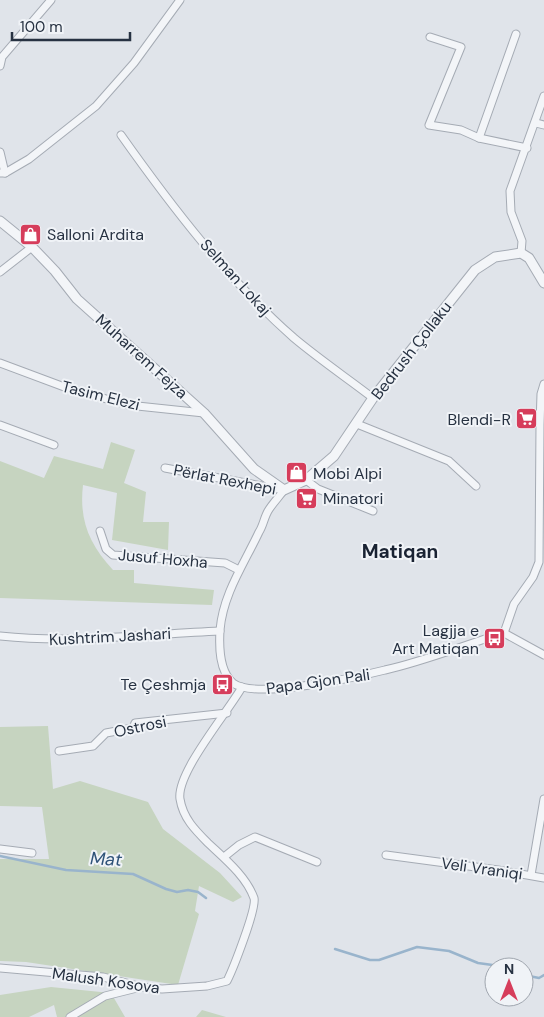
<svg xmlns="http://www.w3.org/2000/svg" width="544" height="1017" font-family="'DM Sans',sans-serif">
	<rect width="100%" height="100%" fill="#e0e4ea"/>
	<g fill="#c6d4c0">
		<path d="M111,442L135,450L124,483L146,492L143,522H169L168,550L112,540L117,493L83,485C79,520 89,544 113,570H134V583L214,590L212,605L0,598V461L44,478L54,456L103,469Z"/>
		<polygon points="48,726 53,789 80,781 148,802 163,829 220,873 242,897 233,902 199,886 195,911 199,914 178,985 26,962 0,961 0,859 49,859 42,807 0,806 0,727"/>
		<polygon points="51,987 111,993 125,1017 57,1017 54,1005 29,1017 0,1017 0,995"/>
		<polygon points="202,1010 226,1017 196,1017"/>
	</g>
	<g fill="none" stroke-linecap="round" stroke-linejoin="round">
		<g stroke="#99b4cc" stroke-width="2.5">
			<polyline points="0,856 66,870 133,874 166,889 177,892 188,890 198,892 206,898"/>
			<polyline points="335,949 370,960 379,960 417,947 449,951 478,963 507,967"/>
			<polyline points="524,975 539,978 544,975"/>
		</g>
		<defs>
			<g id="minor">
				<polyline points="430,37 461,47 429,125 461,130 479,138 527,148"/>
				<polyline points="0,66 2,57 51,0"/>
				<polyline points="536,123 544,125"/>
				<path d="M121,135C172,207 228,280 294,338C319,359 347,378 373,398"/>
				<polyline points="479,138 516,34"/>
				<polyline points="0,152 5,173"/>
				<polyline points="0,173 5,173 29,159 96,106 134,63 180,0"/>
				<polyline points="521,253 522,241 511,212 510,191 544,96"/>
				<polyline points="0,272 32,247"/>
				<polyline points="0,363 67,388 128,405 204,413"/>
				<polyline points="357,424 449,461 476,486"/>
				<polyline points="0,425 54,445"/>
				<path d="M165,468L284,490C279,497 272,504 268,511C264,518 263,526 259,532C244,564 223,594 220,630C219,647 219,671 233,683C254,700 357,677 385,670C425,661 464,645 504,633L544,655"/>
				<polyline points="306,480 318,489 373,511"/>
				<polyline points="100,531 106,549 113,555 225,563 239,570"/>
				<polyline points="504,633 514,604 533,577 539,562 540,425 541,394 544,384"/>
				<path d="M0,636C74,644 147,634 220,631"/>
				<polyline points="59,751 93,746 106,733 133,728 135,723 227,713"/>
				<polyline points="0,849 32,853"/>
				<polyline points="386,855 498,870 544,878"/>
				<polyline points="224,857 239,845 255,837 317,862"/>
				<polyline points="531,875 544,799"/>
				<path d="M0,968L103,977L142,987L162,989L207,986L227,981C233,969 257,908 254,898C246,876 225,859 208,843C195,830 183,818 180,799C176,773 228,712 242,687"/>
				<polyline points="70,1017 105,996 141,987"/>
			</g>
			<polyline id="tertiary" points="0,221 32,247 55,271 77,299 204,413 254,469 284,490 306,480 334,456 373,398 475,270 495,257 521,253 529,258 544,283"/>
		</defs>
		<use href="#minor" stroke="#a5abb4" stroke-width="9"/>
		<use href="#tertiary" stroke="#a5abb4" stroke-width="11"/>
		<use href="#minor" stroke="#f3f5f8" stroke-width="7"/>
		<use href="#tertiary" stroke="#f3f5f8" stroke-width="9"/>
	</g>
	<defs>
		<symbol id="shop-square" viewBox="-11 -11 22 22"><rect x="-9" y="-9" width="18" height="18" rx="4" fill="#d63d5b" stroke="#f0f3f7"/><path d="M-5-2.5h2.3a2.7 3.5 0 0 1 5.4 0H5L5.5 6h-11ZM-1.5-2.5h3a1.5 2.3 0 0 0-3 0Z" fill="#fff"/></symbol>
		<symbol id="supermarket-square" viewBox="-11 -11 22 22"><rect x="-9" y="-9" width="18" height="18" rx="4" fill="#d63d5b" stroke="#f0f3f7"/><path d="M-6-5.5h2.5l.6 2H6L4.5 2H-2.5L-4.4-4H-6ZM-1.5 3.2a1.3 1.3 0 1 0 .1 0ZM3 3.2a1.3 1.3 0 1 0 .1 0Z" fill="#fff"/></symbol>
		<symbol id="bus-square" viewBox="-11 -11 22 22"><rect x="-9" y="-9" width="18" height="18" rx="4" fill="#d63d5b" stroke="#f0f3f7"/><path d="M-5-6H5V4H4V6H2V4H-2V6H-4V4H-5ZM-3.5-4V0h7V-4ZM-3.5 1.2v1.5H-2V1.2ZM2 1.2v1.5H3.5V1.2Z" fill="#fff"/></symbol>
	</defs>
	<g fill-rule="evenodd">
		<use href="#shop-square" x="18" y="222" width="25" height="25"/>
		<use href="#supermarket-square" x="514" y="406" width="25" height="25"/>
		<use href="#shop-square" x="284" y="460" width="25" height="25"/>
		<use href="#supermarket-square" x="294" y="486" width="25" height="25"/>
		<use href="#bus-square" x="482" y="626" width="25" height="25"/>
		<use href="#bus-square" x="210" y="672" width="25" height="25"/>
	</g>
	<g text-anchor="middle" stroke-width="4" stroke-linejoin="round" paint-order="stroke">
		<g font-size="16" fill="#273242" stroke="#f0f3f7" text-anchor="start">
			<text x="47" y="240">Salloni Ardita</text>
			<text x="511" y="425" text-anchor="end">Blendi-R</text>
			<text x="313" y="479">Mobi Alpi</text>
			<text x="323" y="504">Minatori</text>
			<text x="479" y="636" text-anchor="end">Lagjja e<tspan x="479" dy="18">Art Matiqan</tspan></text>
			<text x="206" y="690" text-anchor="end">Te Çeshmja</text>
		</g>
		<g font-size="16" fill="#273242" stroke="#f0f3f7">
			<text transform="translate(236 277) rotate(48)" y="6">Selman Lokaj</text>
			<text transform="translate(411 350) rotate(-52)" y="6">Bedrush Çollaku</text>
			<text transform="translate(142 356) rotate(42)" y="6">Muharrem Fejza</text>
			<text transform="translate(101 395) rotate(14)" y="6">Tasim Elezi</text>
			<text transform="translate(225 479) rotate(11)" y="6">Përlat Rexhepi</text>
			<text transform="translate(163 558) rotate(5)" y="6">Jusuf Hoxha</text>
			<text transform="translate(110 636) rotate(-3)" y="6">Kushtrim Jashari</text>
			<text transform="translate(318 681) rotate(-8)" y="6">Papa Gjon Pali</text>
			<text transform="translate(140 726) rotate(-12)" y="6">Ostrosi</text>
			<text transform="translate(482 868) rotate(8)" y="6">Veli Vraniqi</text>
			<text transform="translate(106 980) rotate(8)" y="6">Malush Kosova</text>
		</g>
		<g font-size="18" font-style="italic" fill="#2f5379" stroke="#f0f3f7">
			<text transform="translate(106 859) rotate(3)" y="6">Mat</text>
		</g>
		<g font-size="19" font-weight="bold" fill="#1a2333" stroke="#f0f3f7">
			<text x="400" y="558">Matiqan</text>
		</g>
	</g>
	<g transform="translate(509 982)"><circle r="24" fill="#f0f3f7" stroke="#a0a6af"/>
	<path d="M0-4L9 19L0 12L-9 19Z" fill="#d63d5b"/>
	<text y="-8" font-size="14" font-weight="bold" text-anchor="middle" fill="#273242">N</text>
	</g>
	<path d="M12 32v8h118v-8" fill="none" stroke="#273242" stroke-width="2.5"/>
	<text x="20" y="32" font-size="15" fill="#273242" stroke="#f0f3f7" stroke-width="4" paint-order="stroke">100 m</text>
</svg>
